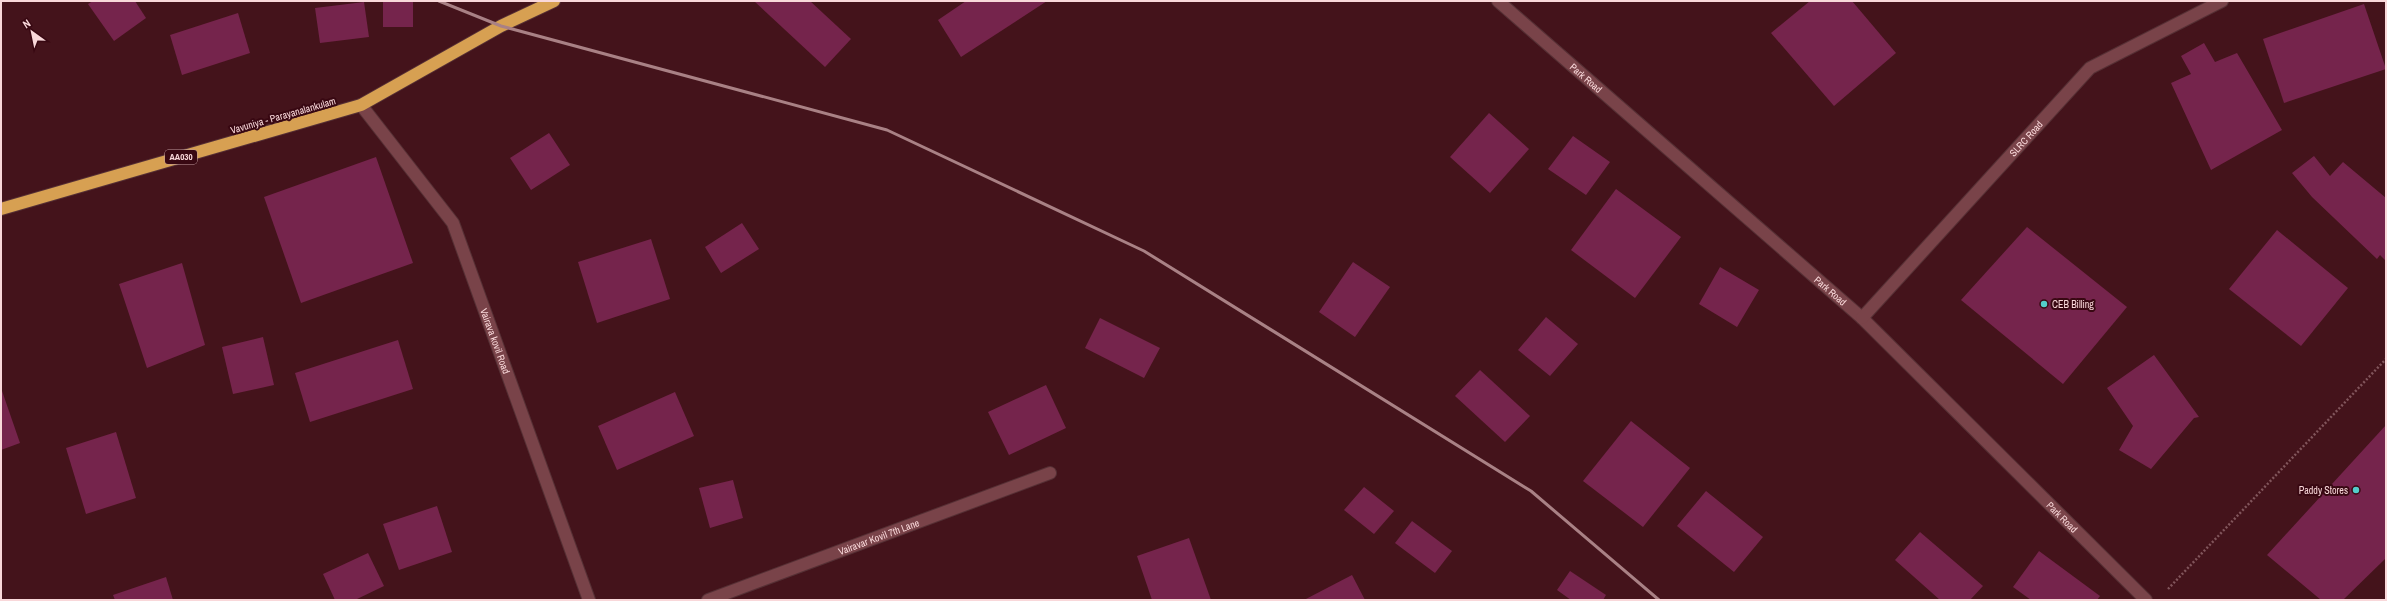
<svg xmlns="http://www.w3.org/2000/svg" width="2387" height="601" font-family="'Archivo Narrow',sans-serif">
	<rect width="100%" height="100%" fill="#44131b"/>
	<g fill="#75244c">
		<polygon points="93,1 135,1 146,18 114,41 88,4"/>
		<rect x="383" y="1" width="30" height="26"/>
		<polygon points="754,1 810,1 851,39 825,67"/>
		<polygon points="966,1 1047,1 961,57 938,20"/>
		<polygon points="1810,1 1852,1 1896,53 1834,106 1771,33"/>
		<polygon points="364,2 369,37 320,43 315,8"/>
		<polygon points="2364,4 2386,69 2284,103 2263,39"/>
		<polygon points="238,13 250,53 182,75 170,35"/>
		<polygon points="2204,43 2215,62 2237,53 2282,130 2211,170 2171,83 2191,74 2181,56"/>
		<polygon points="1489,113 1529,149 1490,193 1450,157"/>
		<polygon points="549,133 570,165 531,190 510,158"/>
		<polygon points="1573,136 1610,162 1586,195 1548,169"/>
		<polygon points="2314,156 2330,176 2343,162 2386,198 2386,261 2380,255 2377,259 2312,197 2292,173"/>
		<polygon points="376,157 413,263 301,303 264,197"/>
		<polygon points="1616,189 1681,237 1635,298 1571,250"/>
		<polygon points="742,223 759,249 721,273 705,247"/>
		<polygon points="2027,227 2127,307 2063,384 1961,300"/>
		<polygon points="2277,230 2348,288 2301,346 2229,289"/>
		<polygon points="651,239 670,299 597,323 578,262"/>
		<polygon points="1353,262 1390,287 1355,337 1319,312"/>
		<polygon points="182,263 205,345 147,368 119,284"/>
		<polygon points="1720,267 1759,290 1737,327 1699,304"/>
		<polygon points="1546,317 1578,344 1550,376 1518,350"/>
		<polygon points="1100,318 1160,348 1144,378 1085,348"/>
		<polygon points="263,337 274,385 233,394 222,347"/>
		<polygon points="398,340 413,389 310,422 295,373"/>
		<polygon points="2154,355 2199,417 2194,418 2151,469 2119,450 2133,426 2107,388"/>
		<polygon points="1480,370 1530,416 1505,442 1455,396"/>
		<polygon points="1046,385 1066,428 1009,455 988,412"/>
		<polygon points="1,388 20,443 1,450"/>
		<polygon points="675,392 694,436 617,470 598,426"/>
		<polygon points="1631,421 1690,468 1643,527 1583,481"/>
		<polygon points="2386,425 2386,558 2343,600 2321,600 2267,555"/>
		<polygon points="116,432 136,498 86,514 66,448"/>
		<polygon points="733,480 743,518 710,528 699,488"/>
		<polygon points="1364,487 1394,511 1374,534 1344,510"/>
		<polygon points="1706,491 1763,537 1734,572 1677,526"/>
		<polygon points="437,506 452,552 399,570 383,524"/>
		<polygon points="1412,521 1452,551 1435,573 1395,543"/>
		<polygon points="1920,532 1983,586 1970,600 1940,600 1895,560"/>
		<polygon points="1189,538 1211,600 1152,600 1137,556"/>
		<polygon points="2039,551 2100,596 2097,600 2031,600 2013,587"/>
		<polygon points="368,553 384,586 355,600 335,600 323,574"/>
		<polygon points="1570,571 1606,595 1603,600 1571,600 1557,590"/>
		<polygon points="1352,575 1365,600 1304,600"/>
		<polygon points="166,577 173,600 115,600 113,595"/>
	</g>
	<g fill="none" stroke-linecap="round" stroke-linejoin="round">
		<defs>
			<g id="minor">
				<path id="s1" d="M1498,1L1862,318L2146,600"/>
				<path id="s2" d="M361,105L453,223L589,600"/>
				<path id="s3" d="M1862,318L2090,68L2222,1"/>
				<path id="s4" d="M708,600L1050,473"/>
			</g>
			<polyline id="highway" points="1,209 361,105 501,26 554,1"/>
		</defs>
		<use href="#minor" stroke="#563035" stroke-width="14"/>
		<use href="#highway" stroke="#563035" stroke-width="14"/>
		<polyline stroke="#81555b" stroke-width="2.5" stroke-dasharray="2 2" stroke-linecap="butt" points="2168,589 2386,359"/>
		<use href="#minor" stroke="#794349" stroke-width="12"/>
		<use href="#highway" stroke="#d7a052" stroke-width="12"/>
		<polyline stroke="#a98185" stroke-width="3" points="439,1 501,26 887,130 1144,251 1531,491 1659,600"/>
	</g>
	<g fill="#53cdcb" stroke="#380812" stroke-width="1.5">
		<circle cx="2044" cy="304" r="4"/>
		<circle cx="2356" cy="490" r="4"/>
	</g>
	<g text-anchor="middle" stroke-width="4" stroke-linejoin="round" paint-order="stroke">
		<rect fill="#380812" stroke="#bf9a9e" stroke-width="1" x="165" y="150" width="32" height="14" rx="3"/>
		<g font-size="9" font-weight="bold" fill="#f9d8da">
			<text x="181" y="160">AA030</text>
		</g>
		<g font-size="10" fill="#f9d8da" stroke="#380812">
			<text dy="4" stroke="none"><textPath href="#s1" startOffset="117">Park Road</textPath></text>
			<text transform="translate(283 115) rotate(-16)" y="4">Vavuniya - Parayanalankulam</text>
			<text dy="4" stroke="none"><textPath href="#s3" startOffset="243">SLRC Road</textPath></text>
			<text dy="4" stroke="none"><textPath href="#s1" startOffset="441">Park Road</textPath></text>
			<text dy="4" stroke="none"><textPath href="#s2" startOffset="275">Vairava kovil Road</textPath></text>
			<text dy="4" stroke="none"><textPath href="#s1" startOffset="765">Park Road</textPath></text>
			<text dy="4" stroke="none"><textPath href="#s4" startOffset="182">Vairavar Kovil 7th Lane</textPath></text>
		</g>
		<g font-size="10" fill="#f9d8da" stroke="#380812" text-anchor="start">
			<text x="2052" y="308">CEB Billing</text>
			<text x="2348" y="494" text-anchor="end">Paddy Stores</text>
		</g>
	</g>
	<rect width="2387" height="601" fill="none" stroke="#f9d8da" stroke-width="4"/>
	<g transform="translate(32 32) rotate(327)" stroke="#380812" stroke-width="3" paint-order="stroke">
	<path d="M0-3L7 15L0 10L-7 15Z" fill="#f9d8da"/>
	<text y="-6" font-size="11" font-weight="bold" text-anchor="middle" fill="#f9d8da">N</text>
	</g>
</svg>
